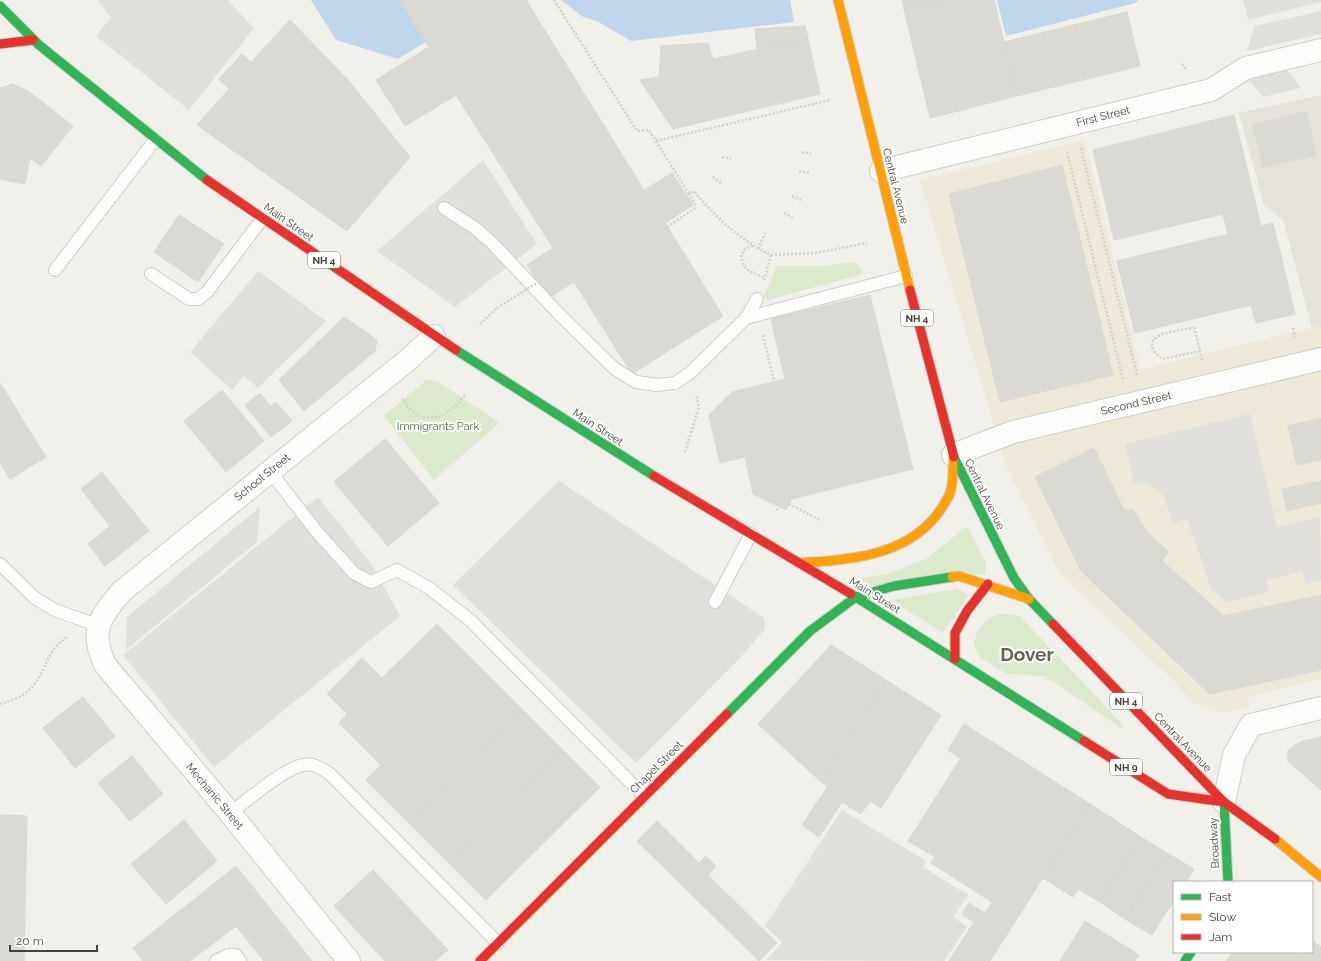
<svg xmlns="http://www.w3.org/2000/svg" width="1321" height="961" font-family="Raleway,sans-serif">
	<rect width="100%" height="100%" fill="#f1f0eb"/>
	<polygon fill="#e5e2d9" points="1321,95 1321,326 1312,328 1283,220 1264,205 1239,113"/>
	<polygon fill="#efe9dc" points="1085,140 1140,369 1321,326 1321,679 1248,697 1250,708 1220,713 1193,703 1177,684 1059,573 1007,468 920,180"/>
	<g fill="#dce9cd">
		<polygon points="853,262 861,268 862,274 768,300 764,296 777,266 825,266"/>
		<polygon points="431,380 439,382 499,423 434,480 384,416 425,381"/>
		<polygon points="966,527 970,530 986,563 985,574 868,586 861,578 888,574 926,559"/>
		<polygon points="957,589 969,595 943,633 891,600"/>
		<polygon points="998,614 1010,614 1020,616 1124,726 1121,728 1045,676 1007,674 982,659 976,651 974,643 977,632 988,619"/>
	</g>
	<g fill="#e0dfdb">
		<polygon points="98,0 228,0 254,28 189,110 96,36 111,18"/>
		<polygon points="1243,0 1321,0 1321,2 1248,20"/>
		<polygon points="1321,11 1321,34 1247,51 1254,26"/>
		<polygon points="1285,68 1301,88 1263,97 1247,77"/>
		<polygon points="483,160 537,244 455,307 377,251"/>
		<polygon points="258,271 326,321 258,388 244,376 232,390 190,352"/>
		<polygon points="1250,414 1277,527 1320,517 1321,580 1306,584 1302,571 1267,580 1269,592 1227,602 1212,591 1187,519 1172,523 1165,498 1157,489 1146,484 1134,483 1125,444"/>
		<polygon points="559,481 764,618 765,629 740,658 636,763 453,585"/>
		<polygon points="318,497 370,562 400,616 214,767 123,655"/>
		<polygon points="260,507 257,542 126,650 127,617"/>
		<polygon points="842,810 926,861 923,867 968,895 953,917 967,927 944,961 767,960 782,942 765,926"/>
	</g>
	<g fill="#bfd6eb">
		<polygon points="311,0 493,0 398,59 336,40"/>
		<polygon points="561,0 790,0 794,22 631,41 597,21 583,17"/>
		<polygon points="997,0 1139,0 1135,3 1006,36"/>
	</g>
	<g fill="#dad9d4" stroke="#d9d7d1">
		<polygon points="399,0 526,0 644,190 672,173 693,205 665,223 723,316 632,374 574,282 548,298 527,265 553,248 456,95 405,126 376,80 429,47"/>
		<polygon points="902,0 943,0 904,9"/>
		<polygon points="943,0 994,0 1017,96 930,118 904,9"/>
		<polygon points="1127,12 1140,66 1017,96 1004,42"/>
		<polygon points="290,20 348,80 410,157 347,231 197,125 229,89 219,79 242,54 251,62"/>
		<polygon points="805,26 808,38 757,50 755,29"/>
		<polygon points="808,38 820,94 673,129 640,80 659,77 661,46 708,43 713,59"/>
		<polygon points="13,84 28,91 73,126 41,166 30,158 25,184 0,179 0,88"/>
		<polygon points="1306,112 1316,155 1263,167 1253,125"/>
		<polygon points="1234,115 1261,226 1273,223 1295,314 1256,323 1251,305 1135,333 1117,261 1228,234 1223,214 1114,240 1093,150"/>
		<polygon points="1062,165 1113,375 1000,402 949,194"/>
		<polygon points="179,215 224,244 198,282 154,252"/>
		<polygon points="870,295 913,469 792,499 786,510 753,494 745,457 720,463 709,415 732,392 785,379 771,319"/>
		<polygon points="344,317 377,340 375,351 304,411 279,380"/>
		<polygon points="0,383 46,457 10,479 0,462"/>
		<polygon points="222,390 264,441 226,472 184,421"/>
		<polygon points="260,393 270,406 276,402 292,421 271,437 245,405"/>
		<polygon points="1321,418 1321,460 1297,465 1288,426"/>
		<polygon points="385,439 439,503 388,546 334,482"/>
		<polygon points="1094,448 1124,510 1133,510 1148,533 1169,552 1162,561 1224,616 1321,595 1321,670 1210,694 1081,571 1035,477"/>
		<polygon points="102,472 149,531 105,566 88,544 110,526 81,489"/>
		<polygon points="1321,481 1321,503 1287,511 1282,489"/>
		<polygon points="437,624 480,667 381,765 339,723 347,714 327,694 362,658 382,678"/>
		<polygon points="831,645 886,680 820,781 758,724"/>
		<polygon points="480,667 523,710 409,823 366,780"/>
		<polygon points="886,680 941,715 881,808 870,801 861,814 842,802 819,837 802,825 828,786 820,781"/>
		<polygon points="83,697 115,736 75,768 43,728"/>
		<polygon points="523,710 563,750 449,863 409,823"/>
		<polygon points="964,724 1090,804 990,961 949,961 974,922 962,914 969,903 985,913 992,902 931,863 935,857 908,841 961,758 948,750"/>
		<polygon points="1321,737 1321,790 1288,761 1288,751 1295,745 1303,741"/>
		<polygon points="563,750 600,787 486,900 449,863"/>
		<polygon points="132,756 163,794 130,821 98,783"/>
		<polygon points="1090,804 1141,837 1100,902 1078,889 1073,897 1043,878"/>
		<polygon points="0,815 27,816 24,961 0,961"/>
		<polygon points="184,820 217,861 166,904 131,864"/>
		<polygon points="657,821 699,863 706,856 716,866 708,875 777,943 759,961 637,841"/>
		<polygon points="1141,837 1167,853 1125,919 1100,902"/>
		<polygon points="1167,853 1194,869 1186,882 1174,882 1174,900 1152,935 1125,919"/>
		<polygon points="236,866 312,961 264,961 236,926 190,961 143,961 133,948"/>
		<polygon points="373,870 448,950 435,961 385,961 334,906"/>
		<polygon points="1085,921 1139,955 1135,961 1060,961"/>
		<polygon points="1312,941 1321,947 1321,961 1294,961 1300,952 1312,952"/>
		<polygon points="1233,952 1300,952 1294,961 1226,961"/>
	</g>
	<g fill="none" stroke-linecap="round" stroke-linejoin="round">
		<defs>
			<g id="lane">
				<polyline points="444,208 475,228 492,243 560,315 615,369 636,382 657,385 675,383 690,373 746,318 757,299"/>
				<polyline points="55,270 155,140"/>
				<polyline points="151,274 189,299 198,299 207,292 263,218"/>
				<polyline points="746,318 906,276"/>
				<polyline points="269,470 317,532 354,573 371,582 397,570 429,588 470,620 644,796"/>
				<polyline points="0,564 35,598 55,610 99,626"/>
				<polyline points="715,602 751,534"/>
				<path d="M230,813C247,801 285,767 304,765C315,763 322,769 330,774L498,943"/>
				<polyline points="216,961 228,955 236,955 240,961"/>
			</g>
			<g id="street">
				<polyline points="881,171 1211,90 1246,68 1321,50"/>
				<polyline points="953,455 1013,432 1321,359"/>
				<polyline points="1224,802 1234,755 1251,725 1321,708"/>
				<path d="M349,961L230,813L106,666C89,633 99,618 121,592L409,359L434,336"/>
			</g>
			<g id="fast">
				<polyline points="0,6 39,45 207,180"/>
				<polyline points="456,350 654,476"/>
				<polyline points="954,457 1014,578 1029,599 1053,624"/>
				<polyline points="851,594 1084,741"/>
				<polyline points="727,714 810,631 856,597 894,586 952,577"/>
				<polyline points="1224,802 1228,882"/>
				<polyline points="1185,961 1191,952"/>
			</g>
			<g id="slow">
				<polyline points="838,0 910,290"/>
				<path d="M798,563C847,560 903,557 936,516C941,509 947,501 950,493C954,482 953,468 953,456"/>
				<polyline points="952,577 959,576 1029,599"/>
				<polyline points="1275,839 1321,877"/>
			</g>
			<g id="jam">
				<polyline points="0,44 33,40"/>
				<polyline points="207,180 456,350"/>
				<polyline points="910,290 954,457"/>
				<polyline points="654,476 851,594"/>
				<polyline points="1053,624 1224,802 1275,839"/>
				<polyline points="955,659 955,633 967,611 988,584"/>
				<polyline points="1084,741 1168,794 1224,802"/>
				<polyline points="480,961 727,714"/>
			</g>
		</defs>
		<use href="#lane" stroke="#cfcdc9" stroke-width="14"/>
		<use href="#street" stroke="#cfcdc9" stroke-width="24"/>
		<use href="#fast" stroke="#cfcdc3" stroke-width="11"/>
		<use href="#slow" stroke="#cfcdc3" stroke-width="11"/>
		<use href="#jam" stroke="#cfcdc3" stroke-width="11"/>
		<g stroke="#d1d0cb" stroke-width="2.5" stroke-dasharray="2 2" stroke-linecap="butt">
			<polyline points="554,0 637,131 649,130 656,141 830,100"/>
			<polyline points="1182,64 1186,70"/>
			<polyline points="656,141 689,194"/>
			<polyline points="1081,148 1137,375"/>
			<polyline points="802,152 811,154"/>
			<polyline points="1067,152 1123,379"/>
			<polyline points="722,157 731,159"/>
			<polyline points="799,171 809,173"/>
			<polyline points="713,177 721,183"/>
			<polyline points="792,196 802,200"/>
			<polyline points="784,213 793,218"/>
			<path d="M667,227L694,209L695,204L689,194L694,191C716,218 739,239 771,255L764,280"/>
			<path d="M753,246L745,249L741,255C743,270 750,272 763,277"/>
			<polyline points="758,249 765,233"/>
			<polyline points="771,255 816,253 867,243"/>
			<polyline points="480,324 497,308"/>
			<polyline points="1194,327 1202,360"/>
			<path d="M1191,328C1183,330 1163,332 1157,337C1146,344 1155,355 1163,359L1200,351"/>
			<polyline points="1293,328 1295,337"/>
			<polyline points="763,335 774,381"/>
			<path d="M402,399C407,405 413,414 420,416C440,423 455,408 465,395"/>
			<polyline points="685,452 699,407 696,395"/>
			<polyline points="789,504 820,520"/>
			<polyline points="777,510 779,507"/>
			<path d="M0,704C9,701 21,698 28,691C46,675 45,651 67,637"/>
		</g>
		<use href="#lane" stroke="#fdfdfc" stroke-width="12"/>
		<use href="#street" stroke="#fdfdfc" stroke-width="22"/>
		<use href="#fast" stroke="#30b455" stroke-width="9"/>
		<use href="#slow" stroke="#ff9f0a" stroke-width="9"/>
		<use href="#jam" stroke="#e5322d" stroke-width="9"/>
		<polyline stroke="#d1d0cb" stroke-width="2.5" stroke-dasharray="2 2" stroke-linecap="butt" points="497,308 538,282"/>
	</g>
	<g text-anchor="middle" stroke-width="4" stroke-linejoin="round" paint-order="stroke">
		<g fill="#fff" stroke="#7e7b74" stroke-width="1">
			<rect x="308" y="252" width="32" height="16" rx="3"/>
			<rect x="901" y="310" width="32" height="16" rx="3"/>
			<rect x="1110" y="693" width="32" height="16" rx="3"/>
			<rect x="1110" y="759" width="32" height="16" rx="3"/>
		</g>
		<g font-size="10" font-weight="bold" fill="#464238">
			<text x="324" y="264">NH 4</text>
			<text x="917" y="322">NH 4</text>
			<text x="1126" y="705">NH 4</text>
			<text x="1126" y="771">NH 9</text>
		</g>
		<g font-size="11" fill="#464238" stroke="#fff">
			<text transform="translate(1103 116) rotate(-14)" y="4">First Street</text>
			<text transform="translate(896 186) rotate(76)" y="4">Central Avenue</text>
			<text transform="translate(289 222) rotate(35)" y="4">Main Street</text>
			<text transform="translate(1136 403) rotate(-13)" y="4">Second Street</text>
			<text transform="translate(598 427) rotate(33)" y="4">Main Street</text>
			<text transform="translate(262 477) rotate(-39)" y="4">School Street</text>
			<text transform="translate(985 494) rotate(64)" y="4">Central Avenue</text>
			<text transform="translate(875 595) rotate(32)" y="4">Main Street</text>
			<text transform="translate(1183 742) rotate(46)" y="4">Central Avenue</text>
			<text transform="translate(656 767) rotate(-45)" y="4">Chapel Street</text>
			<text transform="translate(215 796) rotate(50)" y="4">Mechanic Street</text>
			<text transform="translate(1214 843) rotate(-93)" y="4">Broadway</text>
		</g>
		<g font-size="11" fill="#43742f" stroke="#fff">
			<text x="438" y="430">Immigrants Park</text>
		</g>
		<g font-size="19" font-weight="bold" fill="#686050" stroke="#fff">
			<text x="1027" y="661">Dover</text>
		</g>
	</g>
	<rect x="1173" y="881" width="140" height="72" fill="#ffffff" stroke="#b5b3af"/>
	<rect x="1181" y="894" width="20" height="6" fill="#30b455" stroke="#b5b3af"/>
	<text x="1209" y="901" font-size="12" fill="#464238">Fast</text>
	<rect x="1181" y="914" width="20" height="6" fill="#ff9f0a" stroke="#b5b3af"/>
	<text x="1209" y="921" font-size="12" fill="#464238">Slow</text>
	<rect x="1181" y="934" width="20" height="6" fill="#e5322d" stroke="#b5b3af"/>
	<text x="1209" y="941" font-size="12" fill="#464238">Jam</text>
	<path d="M10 945v6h87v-6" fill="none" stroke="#464238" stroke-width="2"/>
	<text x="16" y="945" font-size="12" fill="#464238" stroke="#ffffff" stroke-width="3" paint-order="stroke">20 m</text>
</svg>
